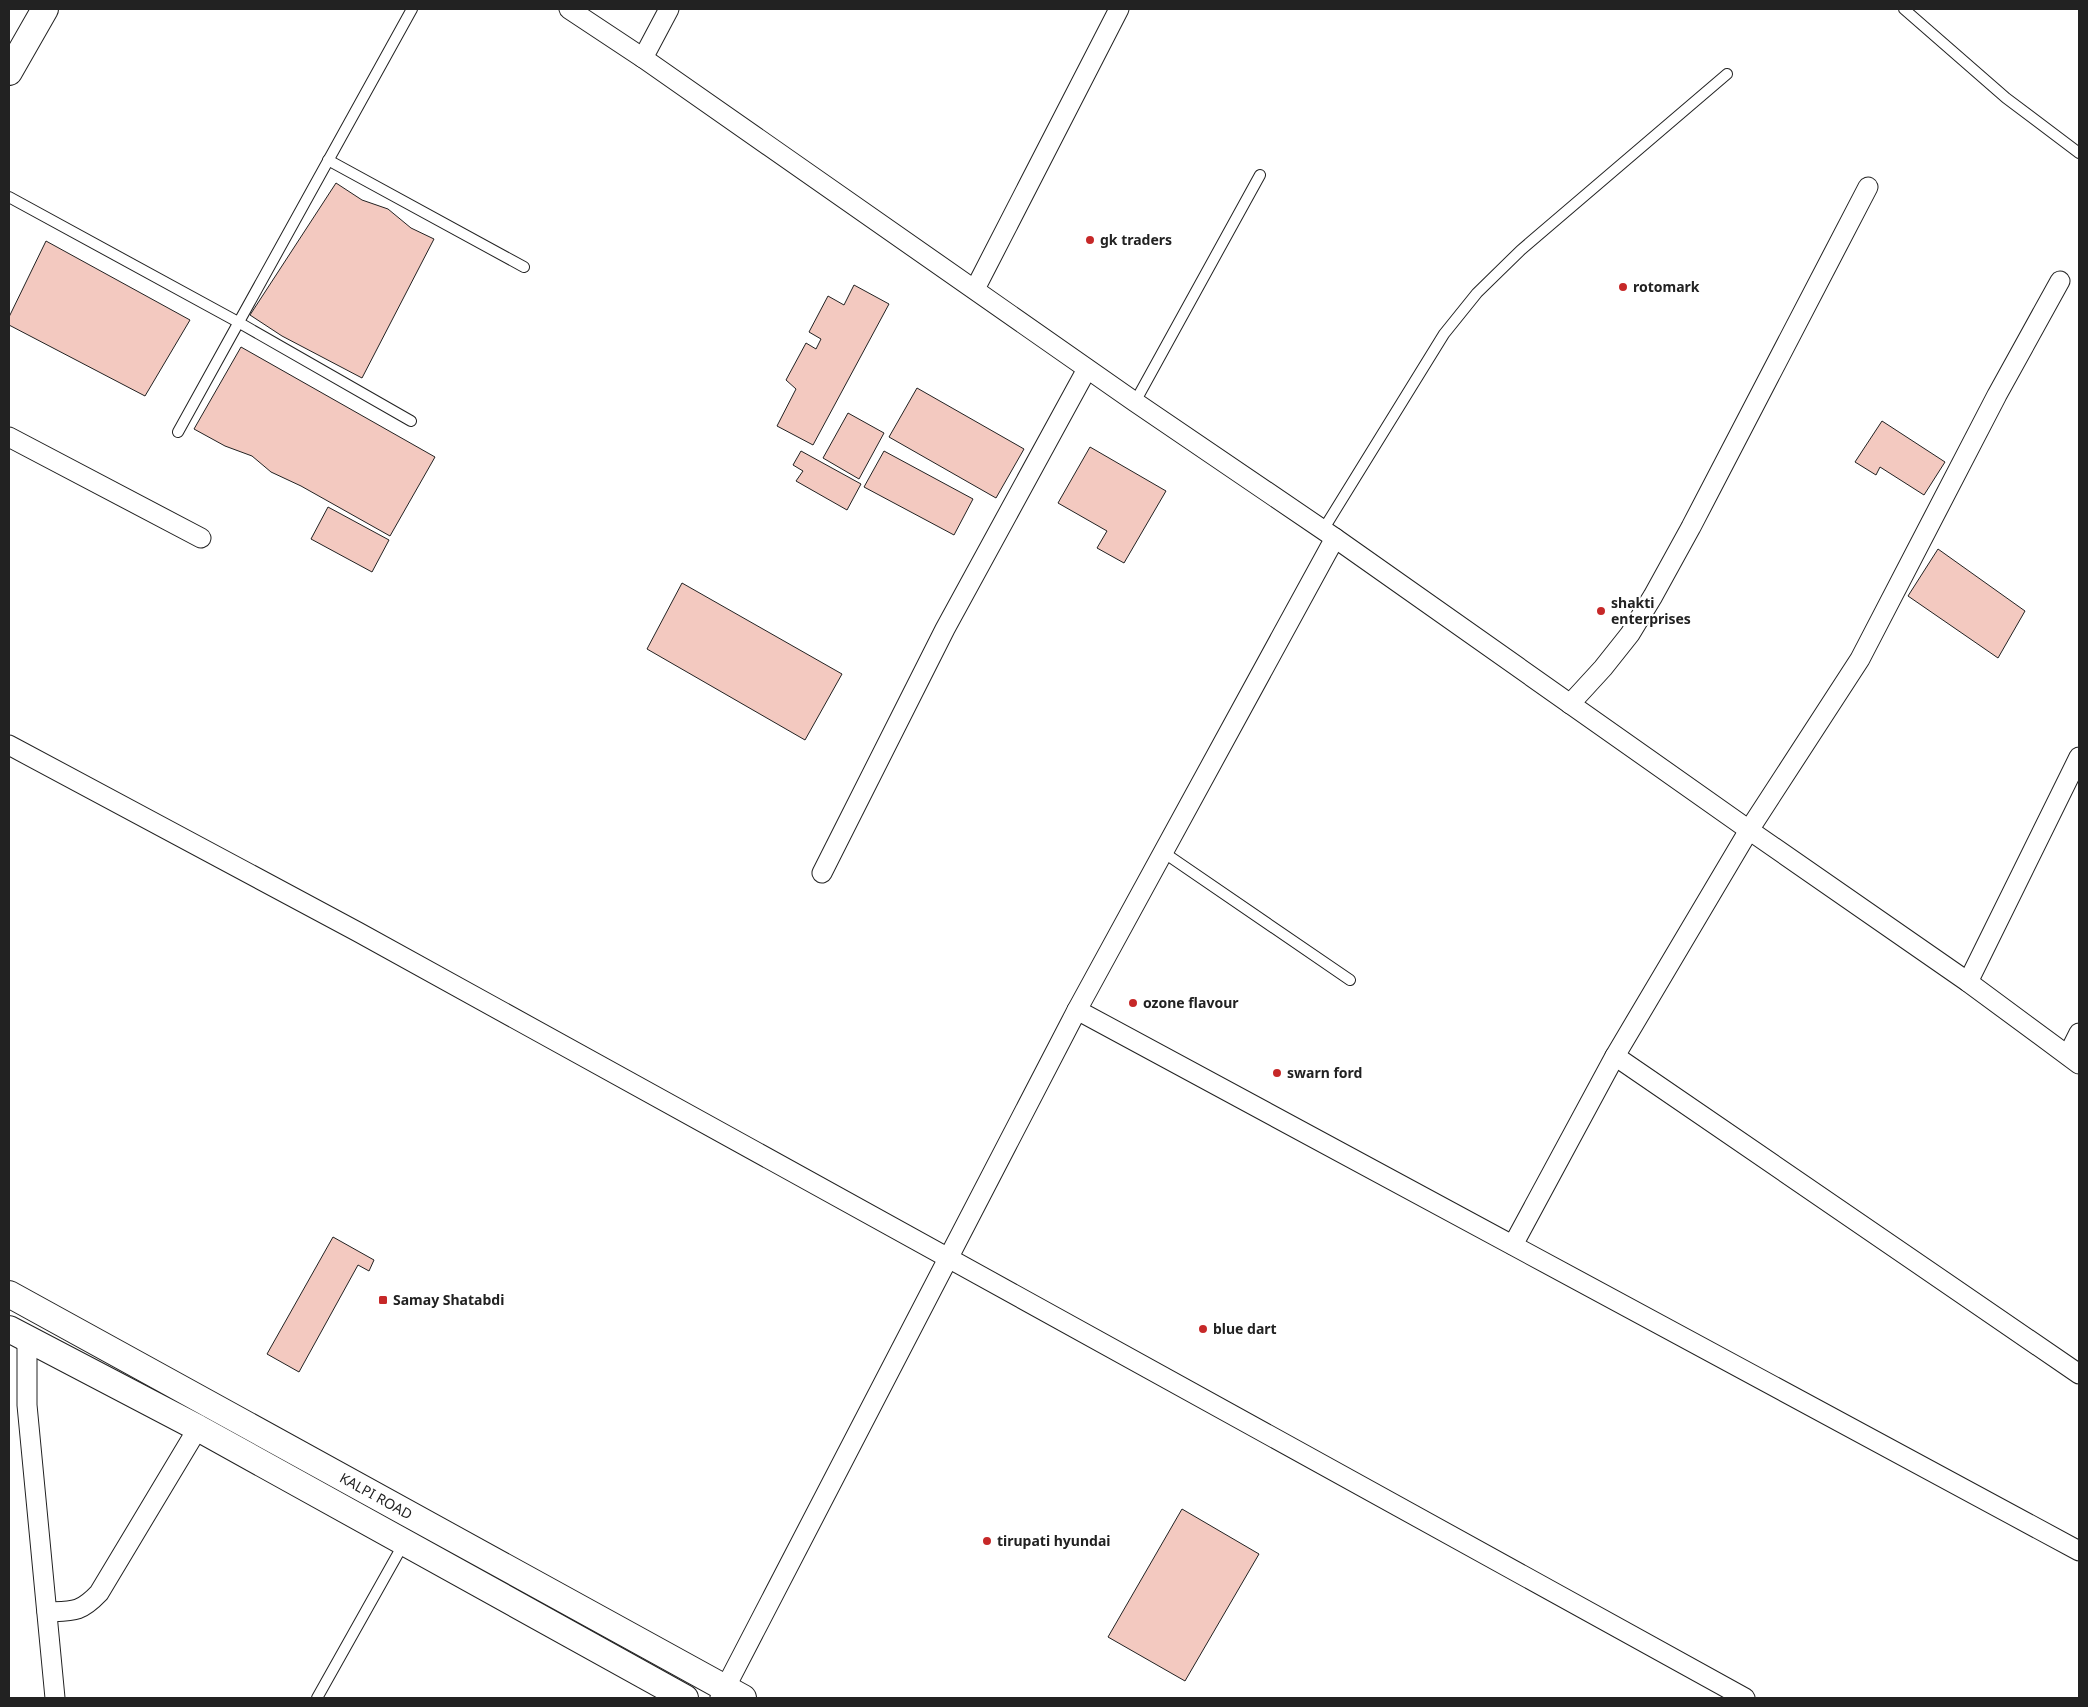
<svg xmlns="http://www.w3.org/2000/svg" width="2088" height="1707" font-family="'Noto Sans',sans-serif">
	<rect width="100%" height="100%" fill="#fff"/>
	<g fill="#f3c9c0" stroke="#222">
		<polygon points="336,183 362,200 388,209 411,228 434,239 362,378 282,336 250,315"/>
		<polygon points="46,241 190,320 145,396 9,325 9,317"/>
		<polygon points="854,285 889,304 813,445 777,426 796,389 786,380 806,343 816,349 821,339 809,332 828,296 844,305"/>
		<polygon points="241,347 435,457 390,536 301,486 271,472 252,456 225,446 194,429"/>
		<polygon points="917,388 1024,449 996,498 889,437"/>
		<polygon points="848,413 884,433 859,479 823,458"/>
		<polygon points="1882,421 1945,462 1924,495 1880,467 1876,475 1855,462"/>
		<polygon points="1090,447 1166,491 1124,563 1097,548 1107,531 1058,503"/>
		<polygon points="801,451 861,484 847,510 796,481 803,471 793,465"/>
		<polygon points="884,451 973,499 954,535 864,487"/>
		<polygon points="328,507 389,540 372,572 311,539"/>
		<polygon points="1938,549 2025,611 1998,658 1908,596"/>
		<polygon points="682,583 842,674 805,740 647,649"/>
		<polygon points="333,1237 374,1260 369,1271 358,1265 299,1372 267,1354"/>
		<polygon points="1182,1509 1259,1554 1185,1681 1108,1637"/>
	</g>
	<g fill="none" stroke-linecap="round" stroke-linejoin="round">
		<defs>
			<g id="lane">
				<polyline points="1904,9 2006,98 2079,153"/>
				<polyline points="328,160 524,267"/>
				<polyline points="9,197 238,322 411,421"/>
				<polyline points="1135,402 1260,175"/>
				<polyline points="178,432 412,9"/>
				<polyline points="1323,530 1444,334 1477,293 1521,250 1727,74"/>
				<polyline points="1163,852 1350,980"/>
				<polyline points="317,1698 404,1543"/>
			</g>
			<g id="street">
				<polyline points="569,9 643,58 1135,402 1335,538 1749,830 1968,982 2079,1064"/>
				<polyline points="643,58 669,9"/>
				<polyline points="975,289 1119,9"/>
				<polyline points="9,437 201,538"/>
				<polyline points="1570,704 1603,668 1630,634 1653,596 1691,527 1868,187"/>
				<polyline points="9,745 358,932 1745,1698"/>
				<polyline points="822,873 945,629 1087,369"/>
				<polyline points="1968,982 2079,757"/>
				<polyline points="1077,1010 2079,1551"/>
				<polyline points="2068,1055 2079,1033"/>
				<polyline points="1615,1056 2079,1374"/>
				<polyline points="1513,1245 1615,1056 1749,830 1860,659 1997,395 2060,281"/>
				<polyline points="27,1339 27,1405 55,1698"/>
				<path d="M47,1612C73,1611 80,1613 99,1593L198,1428"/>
				<polyline points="720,1698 1077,1010 1335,538"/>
			</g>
			<g id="secondary">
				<polyline points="9,72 45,9"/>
				<polyline points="9,1294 743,1698"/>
				<polyline points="9,1329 198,1428 685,1698"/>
			</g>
		</defs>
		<use href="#lane" stroke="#222" stroke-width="12"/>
		<use href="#street" stroke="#222" stroke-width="21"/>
		<use href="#secondary" stroke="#222" stroke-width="28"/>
		<use href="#lane" stroke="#fff" stroke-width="10"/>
		<use href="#street" stroke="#fff" stroke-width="19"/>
		<use href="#secondary" stroke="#fff" stroke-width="26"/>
	</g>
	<g fill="#c62828" stroke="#fff" stroke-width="2">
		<circle cx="1090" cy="240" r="5"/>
		<circle cx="1623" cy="287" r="5"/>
		<circle cx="1601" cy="611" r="5"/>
		<circle cx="1133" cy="1003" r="5"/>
		<circle cx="1277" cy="1073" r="5"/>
		<rect x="378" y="1295" width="10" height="10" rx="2.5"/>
		<circle cx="1203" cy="1329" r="5"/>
		<circle cx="987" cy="1541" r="5"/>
	</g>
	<g text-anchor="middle" stroke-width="4" stroke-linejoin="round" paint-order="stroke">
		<g font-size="14" font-weight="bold" fill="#222" stroke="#fff" text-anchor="start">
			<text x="1100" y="245">gk traders</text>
			<text x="1633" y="292">rotomark</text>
			<text x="1611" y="608">shakti<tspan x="1611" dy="16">enterprises</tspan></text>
			<text x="1143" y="1008">ozone flavour</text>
			<text x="1287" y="1078">swarn ford</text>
			<text x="393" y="1305">Samay Shatabdi</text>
			<text x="1213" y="1334">blue dart</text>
			<text x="997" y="1546">tirupati hyundai</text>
		</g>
		<g font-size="14" fill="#222" stroke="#fff">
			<text transform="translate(376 1496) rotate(29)" y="5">KALPI ROAD</text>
		</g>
	</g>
	<rect width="2088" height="1707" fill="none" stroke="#222222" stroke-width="20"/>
</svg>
